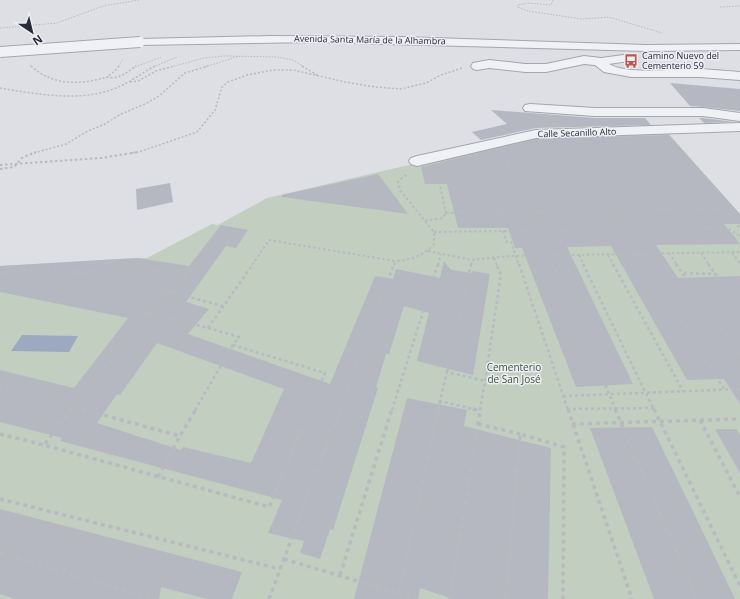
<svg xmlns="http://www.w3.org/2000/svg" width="740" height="599" font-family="'Open Sans',sans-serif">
	<rect width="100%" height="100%" fill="#dedfe5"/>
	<polygon fill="#c1cec0" points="668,133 740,214 740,599 0,599 0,266 137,258 147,258 212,224 218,225 267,198 538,135"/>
	<polygon fill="#9da8c1" points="22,335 78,336 69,352 11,351"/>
	<g fill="#b6b8c1" fill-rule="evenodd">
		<polygon points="670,83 740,89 740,111 703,107 690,106"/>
		<polygon points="491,110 595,118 645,118 651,125 536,128 481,140 472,132 507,124"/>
		<polygon points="699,118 703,118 734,122 704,123"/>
		<polygon points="669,135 740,214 740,224 724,224 740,244 656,245 678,278 740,276 740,404 724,379 687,380 611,246 567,247 633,384 576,387 522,248 515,248 508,228 458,228 447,184 425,184 421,167 536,139"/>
		<polygon points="378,174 408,214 282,197 282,195"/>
		<polygon points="170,183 173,202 137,210 136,189"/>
		<path d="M221,225L248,230L236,248L226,246L186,302L209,309L188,334L330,384L375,276L393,279L396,269L440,278L444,261L451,270L472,273V271L490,274L473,375L417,361L429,313L404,306L389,354H386L376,387L378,388L333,530L330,529L320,559L300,553L304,541L268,533L282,500L60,441L62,438L0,422V370L74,388L128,318L0,292V266L137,258L189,266ZM157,343L284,389L251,463L183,447L181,450L97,423L117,394L120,395Z"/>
		<polygon points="407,398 467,410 464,426 551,448 548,599 453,599 420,588 418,599 354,599"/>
		<polygon points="652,427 699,524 735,599 654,599 590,428"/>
		<polygon points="715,429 736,429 740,435 740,473"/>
		<polygon points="0,509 50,522 242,572 232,599 207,599 161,587 159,599 15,599 0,594"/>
	</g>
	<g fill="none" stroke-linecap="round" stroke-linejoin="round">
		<defs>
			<g id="minor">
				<polygon points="271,36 402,37 646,45 740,44 740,50 646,51 315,42 140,45 134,42 140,39"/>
				<path d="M631,54L635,56L637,58L635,60L609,64C628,75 671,69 693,69C709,69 724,71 740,72V80L700,77H631L604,72L595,65L584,64L546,72H525L489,68L477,70L473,69L471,66L473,63L489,60L525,64H546L584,56L601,58Z"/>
				<polygon points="530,104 595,108 703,108 740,113 740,121 703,116 595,116 525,111 523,108 525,105"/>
				<polygon points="740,123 740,131 536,138 417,166 411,164 409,161 411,158 417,156 536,130"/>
			</g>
		</defs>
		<use href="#minor" stroke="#a4a6ae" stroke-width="2"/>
		<g stroke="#b8bac0" stroke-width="1" stroke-dasharray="1.5 1.5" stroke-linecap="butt">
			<polyline points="553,0 551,5 527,3 518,5 517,7 528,11 582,19 609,17 662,33"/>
			<polyline points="720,7 740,6"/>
			<polyline points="0,28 57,23 103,6 139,0"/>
			<polyline points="30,65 32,67"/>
			<polyline points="118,67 123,59"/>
			<polyline points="135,67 161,57"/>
			<polyline points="153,67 177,57"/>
			<polyline points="171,67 204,58 224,56 277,57 293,60 304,67"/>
			<polyline points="205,67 239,56"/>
		</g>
		<g stroke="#b8bac0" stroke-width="1.5" stroke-dasharray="2 2" stroke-linecap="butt">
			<path d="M31,66C53,86 80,85 107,77"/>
			<path d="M119,66L115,71L107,77C119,80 127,72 136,66"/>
			<polyline points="302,66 317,75"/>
			<polyline points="130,82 138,81 156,71 174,66"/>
			<path d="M0,88C35,94 85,103 118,87C131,82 143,72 155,66"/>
			<polyline points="663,144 671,153"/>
			<polyline points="618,146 623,153"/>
			<polyline points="641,146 646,153"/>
			<polyline points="571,147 574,153"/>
			<polyline points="594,147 598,153"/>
			<polyline points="549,148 552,153"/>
			<polyline points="527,151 528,153"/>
			<polyline points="34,153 66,144 88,131 105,124 121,114 145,104 159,96 185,73 208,66"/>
			<polyline points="132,153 142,151 197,132 215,110 222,87 228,82 247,75 273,70 293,70 345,82 375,87 401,89 426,83 441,75 462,68"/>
		</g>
		<g stroke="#b8bac0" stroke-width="2" stroke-dasharray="2.5 2.5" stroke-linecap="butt">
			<polyline points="527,152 555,211"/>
			<polyline points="551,152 583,211"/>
			<polyline points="574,152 635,254"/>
			<polyline points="597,152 637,210"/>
			<polyline points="622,152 665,210"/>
			<polyline points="645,152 691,209"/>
			<polyline points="670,152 710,198 724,209 740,228"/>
			<polyline points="505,156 536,230"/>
			<polyline points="484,161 501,212"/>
			<polyline points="0,165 101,158 138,152"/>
			<polyline points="460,167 473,213"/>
			<polyline points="0,169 14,167 23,157 36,152"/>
			<polyline points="437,172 446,213"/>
			<polyline points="446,213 724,209"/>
			<polyline points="425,221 443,218 446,213"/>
			<polyline points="503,231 507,242 511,242 519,265"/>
			<polyline points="434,232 727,228 740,236"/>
			<polyline points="428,251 472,260 509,256 740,252"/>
			<polyline points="669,253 677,265"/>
			<polyline points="701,253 709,265"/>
			<polyline points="732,253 740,263"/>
			<polyline points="640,254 647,265"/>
			<polyline points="549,255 553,265"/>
			<polyline points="579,255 584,265"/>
			<polyline points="608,255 613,265"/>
			<polyline points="494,258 497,265"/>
			<path d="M252,265L269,240L395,261C411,260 423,256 434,244V232L399,189L398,182L404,176L408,175"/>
			<polyline points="394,265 395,261"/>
			<polyline points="438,265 441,254"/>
			<polyline points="471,265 472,260"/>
		</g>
		<g stroke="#b8bac0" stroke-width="2.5" stroke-dasharray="3 3" stroke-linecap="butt">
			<polyline points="519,264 568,410"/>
			<polyline points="553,264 616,410"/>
			<polyline points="583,264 654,410"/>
			<polyline points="613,264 683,391"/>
			<polyline points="646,264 724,389"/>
			<polyline points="676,264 740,356"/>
			<polyline points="708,264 740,308"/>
			<polygon points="135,267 187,277 174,293 73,272"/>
			<polyline points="0,273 47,269 73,272"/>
			<polyline points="684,273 715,274"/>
			<polyline points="174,293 223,306"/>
			<polyline points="148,313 166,291"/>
			<polyline points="208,328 239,337 233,345 325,373 309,410"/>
			<polyline points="208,328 253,264"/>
			<polyline points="447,372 471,264"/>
			<polyline points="485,381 501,274 496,264"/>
			<polyline points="0,387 85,410"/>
			<polyline points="563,396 740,389"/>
			<polyline points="567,409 654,408"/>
			<polyline points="71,410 148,313 208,328"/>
			<polyline points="195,410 233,345"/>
			<polyline points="339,410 394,264"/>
			<polyline points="392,410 438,264"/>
			<polyline points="438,410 440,401"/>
			<polyline points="477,410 440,401 447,372 485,381"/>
			<polyline points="480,410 485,381"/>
		</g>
		<g stroke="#b8bac0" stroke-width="3.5" stroke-dasharray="4 4" stroke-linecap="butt">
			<polyline points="72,409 44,445 269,507 310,409"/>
			<polyline points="81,409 180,436 196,409"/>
			<polyline points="473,409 480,411 480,409"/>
			<polyline points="568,409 632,599"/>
			<polyline points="615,409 697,599"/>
			<polyline points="654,409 740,586"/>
			<polyline points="700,420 740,497"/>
			<polyline points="478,424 520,434"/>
			<polyline points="572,424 740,419"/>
			<polyline points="0,434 44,445"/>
			<polyline points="158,477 180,436"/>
			<polyline points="0,499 280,569"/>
			<polyline points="0,553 154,599"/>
			<polyline points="284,559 417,599"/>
			<polyline points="340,575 392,409"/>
			<polyline points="399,593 438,409"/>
			<polyline points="269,599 340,409"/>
			<polyline points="450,599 480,411"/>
			<polyline points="506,599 520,434 564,447 563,599"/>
		</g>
		<use href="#minor" fill="#f0f1f4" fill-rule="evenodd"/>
		<defs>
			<polyline id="minor-bridge" points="0,52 140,42"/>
		</defs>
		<use href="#minor-bridge" stroke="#a4a6ae" stroke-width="12" stroke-linecap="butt"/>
		<use href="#minor-bridge" stroke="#f0f1f4" stroke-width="10"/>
	</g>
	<defs>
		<symbol id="bus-bare" viewBox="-9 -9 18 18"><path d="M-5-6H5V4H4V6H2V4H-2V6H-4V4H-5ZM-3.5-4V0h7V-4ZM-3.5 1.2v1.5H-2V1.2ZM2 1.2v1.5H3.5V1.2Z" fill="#bc5451" stroke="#edeef3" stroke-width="2.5" paint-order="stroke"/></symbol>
	</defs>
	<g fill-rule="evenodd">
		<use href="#bus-bare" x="621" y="51" width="20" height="20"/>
	</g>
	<g text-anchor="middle" stroke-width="3" stroke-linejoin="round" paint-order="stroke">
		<g font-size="9" fill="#292c3a" stroke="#edeef3">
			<text transform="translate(370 40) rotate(1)" y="3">Avenida Santa María de la Alhambra</text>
			<text transform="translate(577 133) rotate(-2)" y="3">Calle Secanillo Alto</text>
		</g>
		<g font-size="9" fill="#292c3a" stroke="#edeef3" text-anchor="start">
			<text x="642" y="59">Camino Nuevo del<tspan x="642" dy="10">Cementerio 59</tspan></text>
		</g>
		<g font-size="10" fill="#385438" stroke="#edeef3">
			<text x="514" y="371">Cementerio<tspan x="514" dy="12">de San José</tspan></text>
		</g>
	</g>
	<g transform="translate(32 32) rotate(145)" stroke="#edeef3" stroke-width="3" paint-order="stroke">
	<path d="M0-3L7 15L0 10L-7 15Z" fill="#292c3a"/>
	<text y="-6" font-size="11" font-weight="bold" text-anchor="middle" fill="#292c3a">N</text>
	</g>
</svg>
